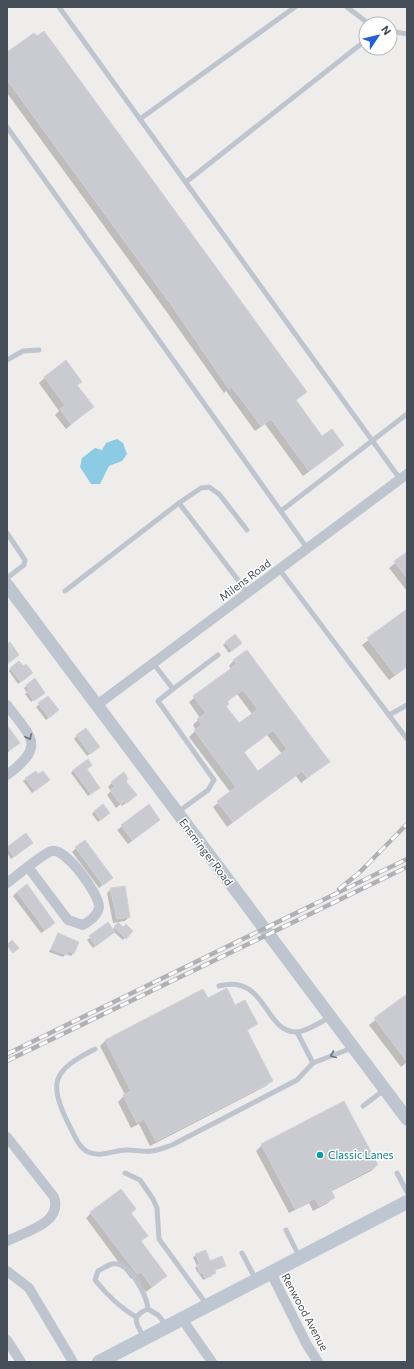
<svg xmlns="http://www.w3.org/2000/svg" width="414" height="1369" font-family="Commissioner,sans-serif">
	<rect width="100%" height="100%" fill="#efedec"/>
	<polygon fill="#8dcae4" points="117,439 123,443 127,454 122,461 109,466 100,484 91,484 80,467 82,458 95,448 102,450 106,443"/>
	<g fill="#0003" fill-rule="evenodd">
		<polygon points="7,54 306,392 295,401 322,437 342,445 337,451 303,476 265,424 255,431 226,391 224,393 166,311 7,93"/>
		<polygon points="65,361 81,381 76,386 92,407 66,429 55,415 59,411 39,383"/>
		<polygon points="407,553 407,591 389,568"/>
		<polygon points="407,610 407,667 389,680 362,645"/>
		<polygon points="235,635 241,643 229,653 223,645"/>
		<path d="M234,660L328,762L301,783L296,776L227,827L213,807L231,793L189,737L196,730L193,725L200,718L189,702L231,669L229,666ZM237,694L252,714L239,724L225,706L227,702ZM267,735L282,754L258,772L243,753Z"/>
		<polygon points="11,668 29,676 18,684 9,671"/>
		<polygon points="34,680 41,695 31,702 25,694 27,693 24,688"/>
		<polygon points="48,697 55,713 46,720 36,707"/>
		<polygon points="7,726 19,743 7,753"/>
		<polygon points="77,736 96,749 87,756 74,739"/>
		<polygon points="86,769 97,790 88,796 71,773 73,770"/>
		<polygon points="26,779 46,782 32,793 23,781"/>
		<polygon points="125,781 131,799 122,806 121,804 116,808 107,795 111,791 108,787 112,783"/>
		<polygon points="149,806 155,824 128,844 117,830"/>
		<polygon points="95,811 106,816 98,822 92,814"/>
		<polygon points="26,835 32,843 11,859 7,853 7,849"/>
		<polygon points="76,848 112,878 99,888 72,852"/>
		<polygon points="111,889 129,917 125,921 113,923 107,893"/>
		<polygon points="17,892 50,927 41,933 13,896"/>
		<polygon points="108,924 112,930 118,924 123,928 131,931 123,940 114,932 93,948 87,940"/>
		<polygon points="58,934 74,953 71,956 66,954 63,957 49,952"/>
		<polygon points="12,941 18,948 12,953 7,945"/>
		<polygon points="407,995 407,1062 401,1067 369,1025"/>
		<polygon points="207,999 235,1006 256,1024 246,1032 271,1081 266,1086 150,1146 139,1124 131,1128 118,1102 125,1095 100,1046 106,1040"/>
		<polygon points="262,1145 377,1165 371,1171 330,1192 333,1198 328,1203 313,1211 309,1203 289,1213 256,1151"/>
		<polygon points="91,1213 130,1214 140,1242 160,1281 146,1292 135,1277 131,1279 86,1218"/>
		<polygon points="196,1255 210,1262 225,1265 214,1271 212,1276 203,1280 195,1268 197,1266 193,1257"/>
	</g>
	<g fill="#cacbd1" stroke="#d1d2d8" fill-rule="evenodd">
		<polygon points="44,31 307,392 296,400 322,436 332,429 344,445 309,471 271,419 261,426 232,387 229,389 172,306 7,80 7,52 34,33 37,36"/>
		<polygon points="66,360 82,382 77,385 94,407 71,424 60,409 65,405 44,377"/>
		<polygon points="407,552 407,578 394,561"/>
		<polygon points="407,609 407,666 395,675 367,638"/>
		<polygon points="235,634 242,643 232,651 225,642"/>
		<polygon points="10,642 19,655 7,664 7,644"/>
		<path d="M247,650L330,762L307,778L302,771L233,822L217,801L236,787L194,730L202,725L197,719L206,713L193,696L237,664L233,660ZM243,690L258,709L239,723L226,706L229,704L227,701ZM273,730L287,749L258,771L244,752Z"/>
		<polygon points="19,661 23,666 26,664 33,673 21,682 10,668"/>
		<polygon points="35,678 45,693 34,701 27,691 29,690 26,685"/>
		<polygon points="48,696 59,710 49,718 38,703"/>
		<polygon points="7,725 20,743 10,750 7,746"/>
		<polygon points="86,728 100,747 90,754 76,735"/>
		<polygon points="88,759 92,765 87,769 100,788 91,794 73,770"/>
		<polygon points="36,771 38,774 43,771 50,780 35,791 25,778"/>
		<polygon points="124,772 128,779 126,781 137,795 127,803 125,801 120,804 110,790 115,787 111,782"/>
		<polygon points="103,804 110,813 101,820 94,811"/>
		<polygon points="149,804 160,820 132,840 121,825"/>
		<polygon points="26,833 33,843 14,857 7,847"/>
		<polygon points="85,840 113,878 103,885 75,847"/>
		<polygon points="27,884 55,923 45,930 17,892"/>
		<polygon points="125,886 130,917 117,919 110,888"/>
		<polygon points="108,922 115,932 96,946 89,936"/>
		<polygon points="118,922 123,927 126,924 133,931 126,939 114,927"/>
		<polygon points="58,933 79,942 74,954 68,951 67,955 51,949"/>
		<polygon points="12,940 19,948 13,953 7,945"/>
		<polygon points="227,988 235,1005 245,1000 258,1024 247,1030 273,1081 156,1141 144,1119 137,1123 123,1095 131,1091 105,1040 203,989 208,998"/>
		<polygon points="407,994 407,1062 374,1018"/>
		<polygon points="344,1101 378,1165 331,1190 335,1198 319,1206 315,1198 295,1209 261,1144"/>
		<polygon points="121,1189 136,1209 131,1213 148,1236 141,1241 167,1276 152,1287 141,1272 137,1274 90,1212"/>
		<polygon points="206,1250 210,1261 222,1256 226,1266 215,1270 216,1273 205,1278 203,1272 200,1273 197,1265 200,1264 195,1254"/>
	</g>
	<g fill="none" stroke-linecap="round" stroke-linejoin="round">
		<g stroke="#bec5ce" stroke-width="5">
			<polyline points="59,7 400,479"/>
			<polyline points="347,7 369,24"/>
			<polyline points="390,31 407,34"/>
			<polyline points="140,119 295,7"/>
			<polyline points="7,127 307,548"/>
			<polyline points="186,182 366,40"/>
			<polyline points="7,360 23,351 39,350"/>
			<polyline points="179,503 201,488 209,487 219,494 247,530"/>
			<polyline points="281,511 407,414"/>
			<polyline points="7,533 25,560 24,565 7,578"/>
			<polyline points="279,569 407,739"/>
			<polyline points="65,591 179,503 248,593"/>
			<polyline points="153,663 173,689 158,701 214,780 208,790 178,812"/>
			<polyline points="173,689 218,655"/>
			<polyline points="389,715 407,705"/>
			<path d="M219,986C266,973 264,1032 296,1032C306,1032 321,1022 330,1017"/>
			<polyline points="297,1032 313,1063"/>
			<path d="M95,1049C52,1071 48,1082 69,1125C74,1134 78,1147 88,1152C102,1158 113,1150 127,1150C135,1150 144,1152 152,1151C159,1150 166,1147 172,1145L297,1080L313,1063L352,1048"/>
			<polyline points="363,1106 384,1090"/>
			<polyline points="125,1173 140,1180 153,1199 157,1208 159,1239 207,1305"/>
			<polyline points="397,1173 407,1192"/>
			<polyline points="286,1230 299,1256"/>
			<polyline points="242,1253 256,1280"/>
			<path d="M136,1317C119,1307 107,1295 95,1280L98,1271C102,1269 108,1265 112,1264C129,1260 147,1295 148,1309"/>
			<path d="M144,1337C136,1324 130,1316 148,1309L158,1315L167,1326"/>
		</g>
		<g stroke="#bec5ce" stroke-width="10">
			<path d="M7,705C31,738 47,745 7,775"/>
			<polyline points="97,705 407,474"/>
			<path d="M7,883C17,876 43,853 52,851C66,848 100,895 99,907C98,915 90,921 83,925L68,920L28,867"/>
			<path d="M7,1137L54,1197C63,1223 25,1232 7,1241"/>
			<polyline points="7,1271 29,1288 73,1362"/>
			<polyline points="271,1273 307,1345 318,1362"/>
			<polyline points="182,1319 212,1362"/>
			<polyline points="7,1340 21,1362"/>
		</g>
		<polyline stroke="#bec5ce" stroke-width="13" points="7,585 407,1119"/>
		<polyline stroke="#bec6d2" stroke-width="14" points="99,1362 407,1202"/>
		<defs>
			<g id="rail">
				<polyline points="339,889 359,873 407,824"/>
				<polyline points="7,1054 407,859"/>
				<polyline points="7,1061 407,867"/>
			</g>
		</defs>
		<use href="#rail" stroke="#afb1b6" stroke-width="4.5"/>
		<use href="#rail" stroke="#fff" stroke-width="3" stroke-dasharray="9" stroke-linecap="butt"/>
	</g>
	<defs><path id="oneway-chevron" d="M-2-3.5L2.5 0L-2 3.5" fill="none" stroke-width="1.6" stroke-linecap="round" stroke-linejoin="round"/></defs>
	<g stroke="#6a727b">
		<use href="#oneway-chevron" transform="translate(29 737) rotate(65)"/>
		<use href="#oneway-chevron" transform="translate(333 1055) rotate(158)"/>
	</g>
	<circle fill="#0f9aa8" stroke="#fff" stroke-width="1.5" cx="320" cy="1155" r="4"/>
	<g text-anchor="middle" stroke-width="3" stroke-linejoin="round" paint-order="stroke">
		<g font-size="11" fill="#464e58" stroke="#fff">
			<text transform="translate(245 580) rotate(-37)" y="4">Milens Road</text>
			<text transform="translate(206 852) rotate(53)" y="4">Ensminger Road</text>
			<text transform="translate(305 1312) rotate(62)" y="4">Renwood Avenue</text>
		</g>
		<g font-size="11" fill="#0d838f" stroke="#fff" text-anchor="start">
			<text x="328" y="1159">Classic Lanes</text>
		</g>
	</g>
	<rect width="414" height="1369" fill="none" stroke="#464e58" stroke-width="16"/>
	<g transform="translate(378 36) rotate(55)"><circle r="19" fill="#ffffff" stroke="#b5b8bc"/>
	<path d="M0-3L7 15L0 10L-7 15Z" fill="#2760cf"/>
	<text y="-6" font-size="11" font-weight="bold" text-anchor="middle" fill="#464e58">N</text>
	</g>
</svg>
